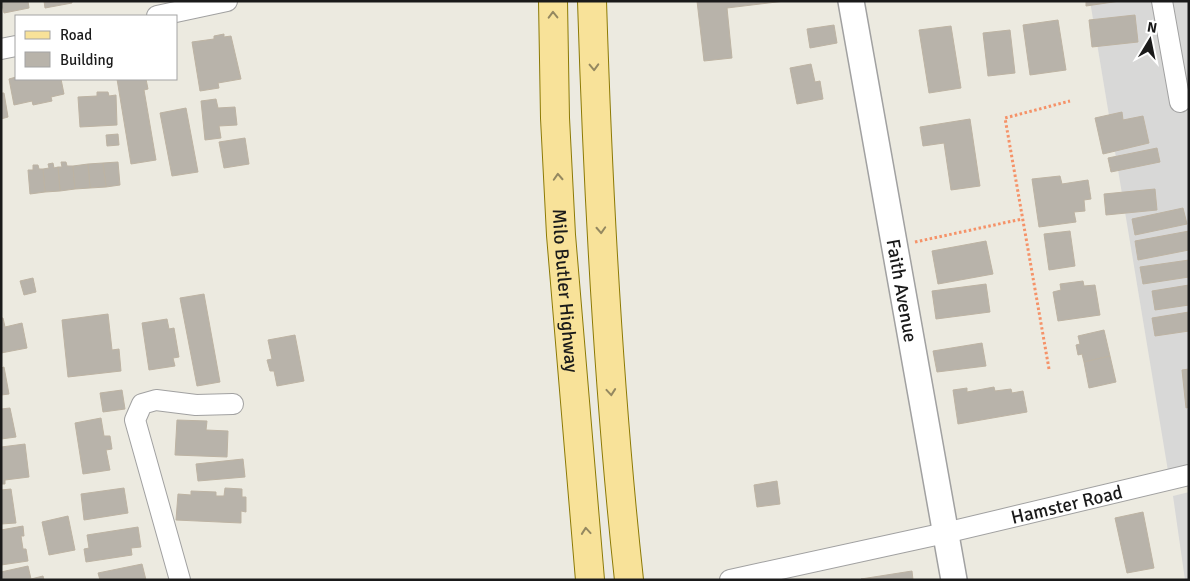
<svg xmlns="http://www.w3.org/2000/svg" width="1190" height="581" font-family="Signika,sans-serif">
	<rect width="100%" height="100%" fill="#eceae0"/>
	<g fill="#d8d8d7">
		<polygon points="1090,1 1189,1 1189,473 1169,477"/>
		<polygon points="1189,492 1189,580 1185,580 1173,496"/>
	</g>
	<g fill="#b8b3aa" stroke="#bdb3a3">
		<polygon points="1,1 28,1 29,8 4,13"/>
		<polygon points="44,1 72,1 72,3 45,8"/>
		<polygon points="697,1 785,1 727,8 732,58 704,61"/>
		<polygon points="1086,1 1120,1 1086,6"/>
		<polygon points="1135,15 1138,42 1092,47 1089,20"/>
		<polygon points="1058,20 1066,70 1030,75 1023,25"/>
		<polygon points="834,25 837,43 810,48 807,29"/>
		<polygon points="951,26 961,88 929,93 919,30"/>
		<polygon points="1010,30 1015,73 988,76 983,33"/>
		<polygon points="224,34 224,37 231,36 241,79 218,83 219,88 200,91 192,42 214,39 214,36"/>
		<polygon points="811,64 815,82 820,81 823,99 797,104 790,68"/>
		<polygon points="16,77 16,79 61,79 64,94 51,97 52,101 33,105 32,101 14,105 9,79"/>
		<polygon points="117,79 146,79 148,89 144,90 156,160 131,164"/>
		<polygon points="97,92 108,92 109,96 116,95 117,125 80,127 78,97 97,96"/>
		<polygon points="1,93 4,93 8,117 1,119"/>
		<polygon points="216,99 218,108 235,107 237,125 219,126 221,138 205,140 201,101"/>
		<polygon points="186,108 198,172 172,176 160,113"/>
		<polygon points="1122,112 1123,120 1143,116 1149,143 1103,154 1095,118"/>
		<polygon points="970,119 980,186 951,190 944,143 923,146 920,127"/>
		<polygon points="118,134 119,145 107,146 106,135"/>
		<polygon points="245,138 249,164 224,168 219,142"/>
		<polygon points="1157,148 1160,162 1111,172 1108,158"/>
		<polygon points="61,162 66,162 67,166 73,166 75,189 60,191 58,167 62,167"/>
		<polygon points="118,162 120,185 106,187 103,163"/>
		<polygon points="53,163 54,168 58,167 60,191 45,192 43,169 49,168 48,164"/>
		<polygon points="103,163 106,187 90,188 88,164"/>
		<polygon points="88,164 90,188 75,189 73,166"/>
		<polygon points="33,165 38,165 39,169 43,169 45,192 30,194 28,170 33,170"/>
		<polygon points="1060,176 1062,184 1088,180 1091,199 1084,200 1085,211 1074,212 1076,222 1039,227 1032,179"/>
		<polygon points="1155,189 1157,210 1106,215 1104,194"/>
		<polygon points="1183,208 1187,224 1135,235 1132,219"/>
		<polygon points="1070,231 1075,266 1049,270 1044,234"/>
		<polygon points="1189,231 1189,250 1138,260 1135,241"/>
		<polygon points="986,241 993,274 938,284 932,251"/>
		<polygon points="1189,260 1189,277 1143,284 1140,267"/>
		<polygon points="33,278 36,292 24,295 20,281"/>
		<polygon points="1083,281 1084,286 1095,285 1100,315 1058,321 1053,292 1061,290 1060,284"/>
		<polygon points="986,284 990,312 936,319 932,291"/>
		<polygon points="1189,285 1189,305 1155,310 1152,291"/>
		<polygon points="204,294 220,382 197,386 180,298"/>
		<polygon points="1189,312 1189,331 1155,336 1152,318"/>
		<polygon points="108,314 112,350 119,349 121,371 68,377 62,320"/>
		<polygon points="1,318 3,318 5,327 22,323 27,348 1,353"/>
		<polygon points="167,319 169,329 174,328 179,357 173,358 175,366 149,370 142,323"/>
		<polygon points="1104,330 1110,356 1084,362 1082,354 1078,355 1076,345 1080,344 1078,336"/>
		<polygon points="295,335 304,381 277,386 274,371 270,371 267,360 272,359 268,340"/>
		<polygon points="982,343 986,366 937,372 933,351"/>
		<polygon points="1110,356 1116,382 1089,388 1084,362"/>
		<polygon points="4,367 9,394 1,395 1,368"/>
		<polygon points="1189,369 1189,407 1186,408 1182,370"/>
		<polygon points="994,387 995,391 1011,389 1012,393 1023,391 1027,412 958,424 953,390 967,388 967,392"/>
		<polygon points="122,390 125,409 103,412 100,393"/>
		<polygon points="10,408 16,437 1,439 1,409"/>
		<polygon points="101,418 104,436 110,436 112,449 106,450 110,470 83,474 75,423"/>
		<polygon points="177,420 207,421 206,430 228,431 227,457 175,455"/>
		<polygon points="25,444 29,477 5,480 5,484 1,484 1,447"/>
		<polygon points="243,459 245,477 198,481 196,464"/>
		<polygon points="777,481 780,504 757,507 754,485"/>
		<polygon points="124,488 128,513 84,520 81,494"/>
		<polygon points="225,488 242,489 242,497 246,497 246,512 241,511 241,523 176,520 178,494 191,495 191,491 216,492 216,496 224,496"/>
		<polygon points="11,489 16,523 1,524 1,490"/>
		<polygon points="1143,512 1154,568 1127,573 1115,518"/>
		<polygon points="68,516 75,550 49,555 42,522"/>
		<polygon points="23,526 24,536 21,536 23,549 26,549 28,561 1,565 1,530"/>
		<polygon points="138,527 141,547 131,548 132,555 86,562 84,549 89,548 87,535"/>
		<polygon points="142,564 146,580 100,580 98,573"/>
		<polygon points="28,566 31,579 43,576 44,580 1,580 1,572"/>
		<polygon points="912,571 913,580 861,579"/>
	</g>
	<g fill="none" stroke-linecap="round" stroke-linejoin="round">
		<defs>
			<g id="minor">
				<polyline points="1162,1 1180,102"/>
				<polyline points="157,16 227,1"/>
				<polyline points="1,49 16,46"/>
				<polyline points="180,580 135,420 142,404 156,400 196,405 233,404"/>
				<path id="s1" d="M730,580L945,533L1189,475"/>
			</g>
			<g id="tertiary">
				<path id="s2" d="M851,1L954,580"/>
			</g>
			<g id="primary">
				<path id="s3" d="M553,1L555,118L561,235L590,580"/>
				<path d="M592,1C598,195 608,387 629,580"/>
			</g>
		</defs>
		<use href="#minor" stroke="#a1a1a1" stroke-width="22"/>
		<use href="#tertiary" stroke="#a1a1a1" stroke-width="28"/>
		<use href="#primary" stroke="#8c7a05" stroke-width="30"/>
		<g stroke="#f59268" stroke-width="3" stroke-dasharray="2.5 2.5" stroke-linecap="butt">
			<polyline points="915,242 1022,219"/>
			<polyline points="1049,369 1005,118 1070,101"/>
		</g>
		<use href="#minor" stroke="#fff" stroke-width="20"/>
		<use href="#tertiary" stroke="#fff" stroke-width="25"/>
		<use href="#primary" stroke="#f8e299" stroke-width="28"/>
	</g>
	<defs><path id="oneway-chevron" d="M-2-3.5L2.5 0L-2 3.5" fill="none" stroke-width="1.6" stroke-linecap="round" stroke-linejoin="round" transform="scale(1.25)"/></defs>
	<g stroke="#948860">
		<use href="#oneway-chevron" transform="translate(553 15) rotate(-91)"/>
		<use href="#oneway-chevron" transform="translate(594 67) rotate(88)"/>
		<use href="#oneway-chevron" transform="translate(558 177) rotate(-93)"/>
		<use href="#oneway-chevron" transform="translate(601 230) rotate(87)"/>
		<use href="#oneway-chevron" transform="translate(611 392) rotate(85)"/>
		<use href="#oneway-chevron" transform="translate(586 531) rotate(-95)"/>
	</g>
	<g text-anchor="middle" stroke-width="4.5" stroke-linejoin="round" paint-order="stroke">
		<g font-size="19" fill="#1a1a1a" stroke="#fff">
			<text dy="7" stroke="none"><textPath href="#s3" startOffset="290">Milo Butler Highway</textPath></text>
			<text dy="7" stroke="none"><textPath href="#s2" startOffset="294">Faith Avenue</textPath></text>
			<text dy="7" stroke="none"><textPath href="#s1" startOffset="345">Hamster Road</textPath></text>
		</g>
	</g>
	<rect width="1190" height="581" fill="none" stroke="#1a1a1a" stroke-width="5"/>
	<rect x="15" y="15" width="162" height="65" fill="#ffffff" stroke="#a3a3a3"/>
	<rect x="25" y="31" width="25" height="8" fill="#f8e299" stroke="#a3a3a3"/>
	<text x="60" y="40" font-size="15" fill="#1a1a1a">Road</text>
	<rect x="25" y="52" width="25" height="15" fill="#b8b3aa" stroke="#a3a3a3"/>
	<text x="60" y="65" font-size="15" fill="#1a1a1a">Building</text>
	<g transform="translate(1150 40) rotate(10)" stroke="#ffffff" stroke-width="4" paint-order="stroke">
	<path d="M0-4L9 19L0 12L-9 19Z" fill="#1a1a1a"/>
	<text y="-8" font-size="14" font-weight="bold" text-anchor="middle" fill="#1a1a1a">N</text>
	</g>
</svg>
